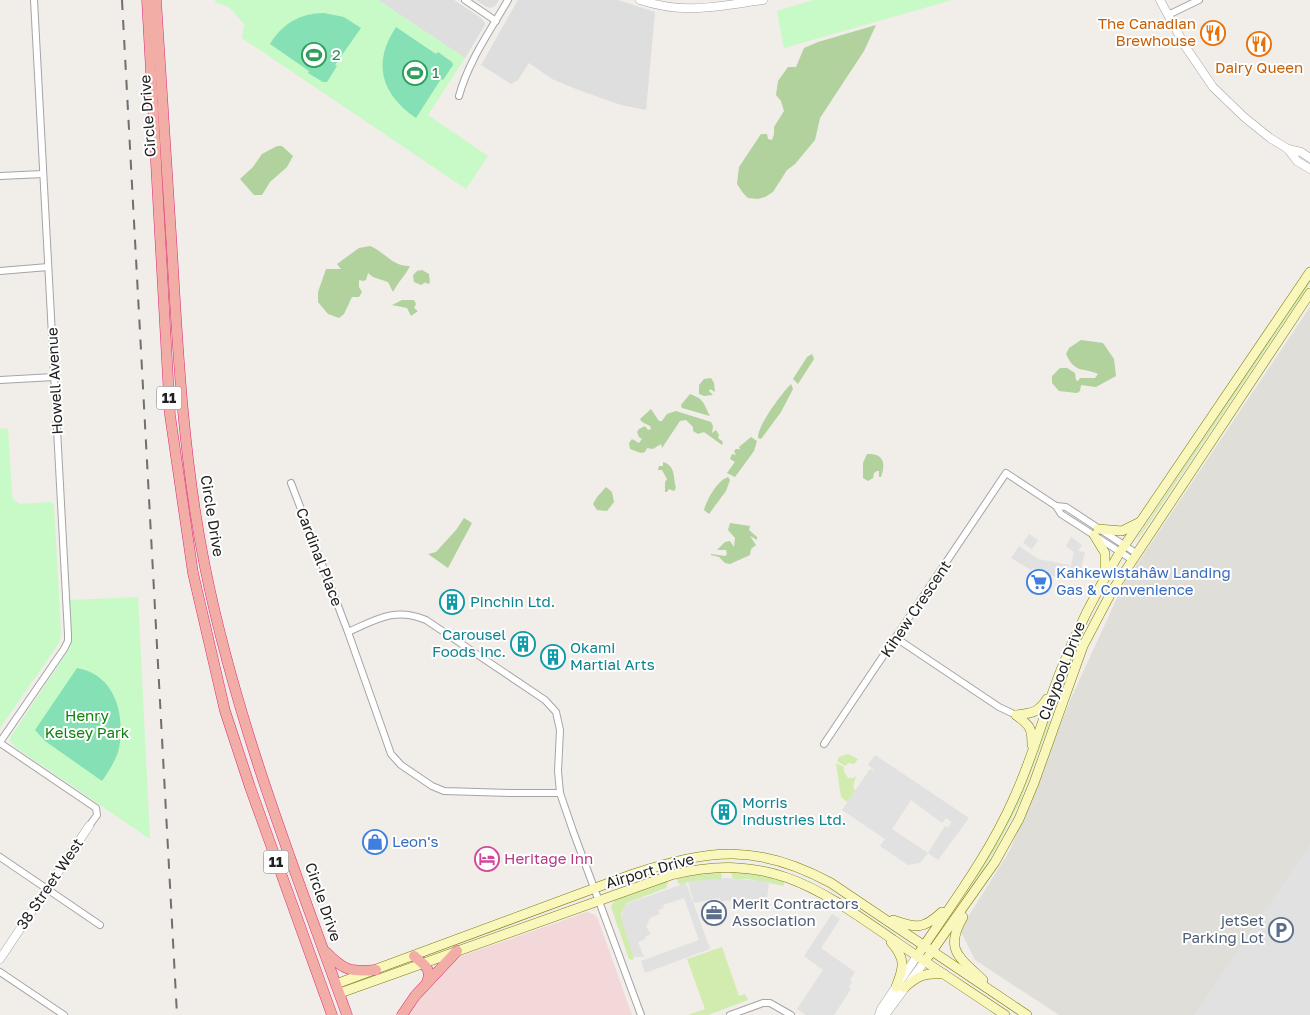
<svg xmlns="http://www.w3.org/2000/svg" width="1310" height="1015" font-family="'Golos Text',sans-serif">
	<rect width="100%" height="100%" fill="#f1ede8"/>
	<g fill="#dfdede">
		<polygon points="378,0 454,0 481,18 485,23 485,25 465,58"/>
		<polygon points="476,0 499,0 496,5 491,8 485,6"/>
		<polygon points="518,0 618,0 655,12 646,110 621,105 576,89 552,79 529,63 518,80 511,84 481,65"/>
	</g>
	<polygon fill="#f2d8d9" points="587,912 595,915 598,919 632,1015 405,1015 453,959"/>
	<polygon fill="#e0ded9" points="1310,307 1310,1015 1059,1015 975,960 960,930 1010,850 1072,696 1123,585"/>
	<g fill="#d2ebae">
		<polygon points="1310,279 1310,283 1143,532 1135,541"/>
		<polygon points="1091,612 1020,801 996,848 968,892 1001,834 1022,792 1072,653"/>
		<polygon points="848,754 858,759 854,764 849,763 845,766 837,761 839,757"/>
		<polygon points="836,763 844,767 844,772 848,778 853,778 856,776 853,786 855,791 847,802 841,797"/>
		<polygon points="720,871 722,877 721,879 688,882 681,885 678,883 677,879 679,877 697,873"/>
		<polygon points="731,872 764,873 784,880 784,886 748,879 733,879"/>
		<polygon points="666,881 668,882 666,888 627,903 621,914 634,957 633,960 629,959 611,907 615,899"/>
		<polygon points="722,947 739,996 745,994 748,1000 708,1015 688,1015 705,1009 687,959"/>
	</g>
	<g fill="#b1d19d">
		<polygon points="876,25 864,51 820,118 815,140 795,164 787,170 773,192 765,197 758,199 748,198 743,193 737,184 739,167 761,134 767,134 768,139 772,140 774,134 774,127 784,111 781,101 776,95 778,81 788,67 796,67 804,48 818,42"/>
		<polygon points="277,146 282,146 293,156 287,167 270,182 262,195 254,195 240,179 253,167 262,154"/>
		<path d="M370,246C385,252 393,267 410,266C405,276 398,282 393,292L388,282L373,277L368,273L366,280L363,281L359,280V287L362,292L359,297H352L344,314L339,318L328,314L318,302V292L326,269H341L337,264L359,248Z"/>
		<polygon points="422,270 429,274 430,283 427,284 426,282 421,285 414,282 413,275 417,271"/>
		<polygon points="402,300 414,300 416,304 414,308 418,311 411,316 407,308 392,305"/>
		<path d="M1081,340L1103,343L1114,359L1116,376L1096,387L1081,385L1080,391L1077,393L1059,391L1052,383V376L1060,368H1067L1075,373L1076,380L1078,381L1080,378H1095L1098,374C1083,367 1075,374 1066,354L1069,348Z"/>
		<polygon points="812,354 814,359 798,384 793,379 807,357"/>
		<polygon points="711,378 714,383 715,392 710,389 709,391 713,395 704,396 699,394 699,385 704,379"/>
		<path d="M791,384L793,389L781,412L761,439L758,438C757,426 782,393 791,384Z"/>
		<path d="M690,394C706,400 703,404 710,416L682,408L681,405Z"/>
		<polygon points="651,409 659,421 662,421 667,414 676,411 711,422 713,426 712,433 716,430 719,435 718,438 723,442 722,445 704,432 698,434 693,431 693,427 686,420 680,421 662,448 661,444 653,449 647,448 645,452 641,453 630,449 629,443 632,439 639,443 642,439 639,437 637,432 639,429 645,426 648,430 651,429 650,426 642,422 640,419"/>
		<polygon points="751,437 757,441 754,451 735,477 727,473 735,462 730,459 732,454 736,455 734,451 736,449 740,449 739,447"/>
		<path d="M867,454C884,453 886,464 881,477H879V471H877L874,473L873,478L868,481L863,478V463Z"/>
		<path d="M663,462C676,466 673,477 676,488L674,491L669,489L667,492H665V482L667,479L662,470H658L659,466H663Z"/>
		<path d="M728,477L730,480L726,491L709,514L704,510C707,499 717,481 728,477Z"/>
		<polygon points="606,487 612,492 614,502 607,511 597,510 593,504 597,497"/>
		<polygon points="464,518 472,523 448,568 428,554 436,552 456,530"/>
		<polygon points="730,523 750,526 749,530 757,537 757,540 750,536 756,545 751,549 750,555 730,564 725,563 719,557 711,555 711,554 725,556 727,554 726,550 717,550 725,542 730,541 734,547 735,538 728,530"/>
	</g>
	<g fill="#c7fac6">
		<polygon points="216,0 378,0 465,58 428,115 488,156 466,189 242,38 244,24 230,8 214,1"/>
		<polygon points="813,0 952,0 784,48 777,11"/>
		<polygon points="8,428 12,495 13,499 20,504 49,502 52,502 54,505 61,633 59,643 0,728 0,429"/>
		<polygon points="138,597 150,839 15,747 10,741 10,738 70,648 72,637 69,600"/>
	</g>
	<g fill="#86e0b5">
		<path d="M324,13L344,17L361,28L335,65L337,66L327,82H323L308,73L309,71L270,44C282,24 300,13 324,13Z"/>
		<path d="M396,27L436,54L438,52L452,62L453,65L443,80L441,79L416,118C381,94 372,63 396,27Z"/>
		<path d="M77,668C113,674 124,710 120,742C119,756 110,769 102,781L45,741L35,730Z"/>
	</g>
	<g fill="#e1e1e1" fill-rule="evenodd">
		<polygon points="1029,534 1038,540 1032,549 1023,543"/>
		<polygon points="1071,537 1082,545 1078,551 1085,552 1080,573 1070,570 1074,552 1066,546"/>
		<polygon points="1019,546 1038,559 1069,565 1066,579 1033,572 1034,567 1031,570 1011,558"/>
		<path d="M875,755L969,818L938,860L928,853L920,863L908,865L880,846L885,839L842,810L870,769L876,771L868,765ZM911,800L942,823L946,818L952,822L948,828L945,826L928,853L892,829Z"/>
		<polygon points="1310,845 1310,1015 1194,1015"/>
		<polygon points="727,878 769,882 767,899 721,901 720,898 694,903 688,882"/>
		<polygon points="686,883 710,949 645,973 641,961 699,940 684,898 663,905 664,908 658,910 660,914 650,918 646,927 651,934 645,937 646,939 638,942 644,957 634,957 621,919 624,907 629,903"/>
		<polygon points="832,914 840,919 821,948 855,972 850,980 852,982 849,987 851,989 834,1015 806,1015 797,1009 823,970 804,956"/>
	</g>
	<g fill="none" stroke-linecap="round" stroke-linejoin="round">
		<defs>
			<g id="minor">
				<polyline points="465,0 496,21"/>
				<polyline points="1168,15 1199,0"/>
				<path d="M459,96C468,62 490,31 508,0"/>
				<polyline points="0,176 43,174"/>
				<polyline points="0,271 48,267"/>
				<polyline points="0,380 54,377"/>
				<polyline points="291,483 348,632 391,754 401,765 432,786 444,791 512,793 560,793"/>
				<polyline points="1056,506 1061,514 1131,559"/>
				<path d="M348,632C377,619 395,607 426,620L545,700L556,712L560,730L558,771L560,793L573,831L641,1015"/>
				<polyline points="896,638 999,707 1016,715"/>
				<polyline points="0,742 64,649 68,641 68,634 34,0"/>
				<polyline points="0,743 96,808 97,815 89,826"/>
				<polyline points="824,744 1006,473 1056,506 1066,507 1136,553"/>
				<polyline points="0,857 100,925"/>
				<polyline points="0,972 64,1015"/>
				<polyline points="730,1015 763,1003 770,1003 791,1015"/>
			</g>
			<g id="tertiary">
				<path d="M640,0C684,15 719,6 763,0"/>
				<polyline points="1160,0 1185,46 1213,87 1244,117 1270,138 1288,149 1297,161 1310,169"/>
				<polyline points="1288,149 1301,152 1310,158"/>
				<polyline points="0,959 89,826"/>
				<polyline points="879,1015 881,1009 917,956"/>
				<polyline points="885,1015 925,961"/>
			</g>
			<g id="secondary">
				<polyline points="1098,529 1122,531 1140,522"/>
				<polyline points="1094,535 1105,553 1105,574"/>
				<path d="M1016,715C1032,713 1038,713 1047,699"/>
				<path d="M1016,715C1030,726 1032,727 1032,745"/>
				<path d="M963,917C944,950 959,957 983,980"/>
				<path d="M893,920C916,928 923,930 942,912"/>
				<path d="M891,942C906,959 904,967 896,987"/>
				<path d="M917,956C951,905 989,855 1014,798C1033,757 1044,713 1061,670C1077,629 1097,590 1120,552L1310,272"/>
				<polyline points="925,961 995,862 1019,819 1034,783 1083,646 1112,591 1310,293"/>
				<path d="M336,984L633,874C711,849 757,843 831,883L1027,1015"/>
				<path d="M904,988C918,975 925,973 944,974"/>
				<path d="M340,993L671,875C769,851 818,888 895,941C931,966 968,990 1005,1015"/>
			</g>
			<g id="trunk">
				<polyline points="147,0 170,415 193,573 225,711 250,787 332,1015"/>
				<path d="M156,0C161,84 167,167 172,250C178,357 184,463 205,567C236,721 294,868 347,1015"/>
				<path d="M326,952C344,971 351,972 376,970"/>
				<path d="M414,956C423,964 433,969 427,982"/>
				<polyline points="402,1015 415,996 457,951"/>
			</g>
		</defs>
		<use href="#minor" stroke="#a5a5a5" stroke-width="8"/>
		<use href="#tertiary" stroke="#a5a5a5" stroke-width="9"/>
		<use href="#secondary" stroke="#7a7c05" stroke-width="10"/>
		<use href="#trunk" stroke="#dc2877" stroke-width="11"/>
		<use href="#minor" stroke="#fff" stroke-width="6"/>
		<use href="#tertiary" stroke="#fff" stroke-width="8"/>
		<use href="#secondary" stroke="#faf7bd" stroke-width="9"/>
		<use href="#trunk" stroke="#f2aea6" stroke-width="10"/>
		<polyline stroke="#6f6f6f" stroke-width="2" stroke-dasharray="10 10" stroke-linecap="butt" points="122,0 177,1015"/>
	</g>
	<defs>
		<symbol id="restaurant-ring" viewBox="-11 -11 22 22"><circle r="9.5" fill="#fff" stroke="#e8710a" stroke-width="1.5"/><path d="M-5-6h1v4h1v-4h1v4h1v-4h1v5L-1.5 .5V6h-2V.5L-5-1ZM5-6V6H3V1.5H1.5Q1.5-4 5-6Z" fill="#e8710a"/></symbol>
		<symbol id="stadium-ring" viewBox="-11 -11 22 22"><circle r="9.5" fill="#fff" stroke="#2e9e5b" stroke-width="1.5"/><path d="M0-5a6.5 5 0 1 0 0 10a6.5 5 0 1 0 0-10ZM-3.5-1.8h7v3.6h-7Z" fill="#2e9e5b"/></symbol>
		<symbol id="supermarket-ring" viewBox="-11 -11 22 22"><circle r="9.5" fill="#fff" stroke="#3f7fe0" stroke-width="1.5"/><path d="M-6-5.5h2.5l.6 2H6L4.5 2H-2.5L-4.4-4H-6ZM-1.5 3.2a1.3 1.3 0 1 0 .1 0ZM3 3.2a1.3 1.3 0 1 0 .1 0Z" fill="#3f7fe0"/></symbol>
		<symbol id="building-ring" viewBox="-11 -11 22 22"><circle r="9.5" fill="#fff" stroke="#0f9aa8" stroke-width="1.5"/><path d="M-4-6H4V6H1V3H-1V6H-4ZM-2.5-4.3h1.7v1.8h-1.7ZM.8-4.3h1.7v1.8H.8ZM-2.5-1h1.7V.8h-1.7ZM.8-1h1.7V.8H.8Z" fill="#0f9aa8"/></symbol>
		<symbol id="shop-ring" viewBox="-11 -11 22 22"><circle r="9.5" fill="#fff" stroke="#3f7fe0" stroke-width="1.5"/><path d="M-5-2.5h2.3a2.7 3.5 0 0 1 5.4 0H5L5.5 6h-11ZM-1.5-2.5h3a1.5 2.3 0 0 0-3 0Z" fill="#3f7fe0"/></symbol>
		<symbol id="hotel-ring" viewBox="-11 -11 22 22"><circle r="9.5" fill="#fff" stroke="#d1479c" stroke-width="1.5"/><path d="M-6-4.5h1.5V1H6V5H4.5V3h-9V5H-6ZM-4 0a1.8 1.8 0 1 1 3.6 0ZM.5 0V-2.5h3Q6-2.5 6 0Z" fill="#d1479c"/></symbol>
		<symbol id="office-ring" viewBox="-11 -11 22 22"><circle r="9.5" fill="#fff" stroke="#5c6f8a" stroke-width="1.5"/><path d="M-6-3h4V-5.5h4V-3h4V5H-6ZM-1-4.5V-3h2v-1.5ZM-6 0V1H6V0Z" fill="#5c6f8a"/></symbol>
		<symbol id="parking-ring" viewBox="-11 -11 22 22"><circle r="9.5" fill="#fff" stroke="#5c6f8a" stroke-width="1.5"/><path d="M-3.5-5.5H1a3.5 3.5 0 0 1 0 7H-1V5.5H-3.5ZM-1-3.4V-.6H.8a1.4 1.4 0 0 0 0-2.8Z" fill="#5c6f8a"/></symbol>
	</defs>
	<g fill-rule="evenodd">
		<use href="#restaurant-ring" x="1199" y="19" width="28" height="28"/>
		<use href="#restaurant-ring" x="1245" y="30" width="28" height="28"/>
		<use href="#stadium-ring" x="300" y="41" width="28" height="28"/>
		<use href="#stadium-ring" x="401" y="59" width="28" height="28"/>
		<use href="#supermarket-ring" x="1025" y="568" width="28" height="28"/>
		<use href="#building-ring" x="438" y="588" width="28" height="28"/>
		<use href="#building-ring" x="509" y="630" width="28" height="28"/>
		<use href="#building-ring" x="539" y="643" width="28" height="28"/>
		<use href="#building-ring" x="710" y="798" width="28" height="28"/>
		<use href="#shop-ring" x="361" y="828" width="28" height="28"/>
		<use href="#hotel-ring" x="473" y="845" width="28" height="28"/>
		<use href="#office-ring" x="700" y="899" width="28" height="28"/>
		<use href="#parking-ring" x="1267" y="916" width="28" height="28"/>
	</g>
	<g text-anchor="middle" stroke-width="4" stroke-linejoin="round" paint-order="stroke">
		<g fill="#fff" stroke="#646464" stroke-width="1">
			<rect x="156.5" y="386.5" width="25" height="23" rx="4"/>
			<rect x="263.5" y="850.5" width="25" height="23" rx="4"/>
		</g>
		<g font-size="14" font-weight="bold" fill="#212121">
			<text x="169" y="403">11</text>
			<text x="276" y="867">11</text>
		</g>
		<g font-size="15" fill="#c56008" stroke="#fff" text-anchor="end">
			<text x="1196" y="29">The Canadian<tspan x="1196" dy="17">Brewhouse</tspan></text>
			<text x="1259" y="73" text-anchor="middle">Dairy Queen</text>
		</g>
		<g font-size="15" fill="#27864d" stroke="#fff" text-anchor="start">
			<text x="332" y="60">2</text>
			<text x="432" y="78">1</text>
		</g>
		<g font-size="15" fill="#212121" stroke="#fff">
			<text transform="translate(148 116) rotate(-94)" y="5">Circle Drive</text>
			<text transform="translate(55 381) rotate(-93)" y="5">Howell Avenue</text>
			<text transform="translate(212 516) rotate(81)" y="5">Circle Drive</text>
			<text transform="translate(319 557) rotate(69)" y="5">Cardinal Place</text>
			<text transform="translate(916 609) rotate(-56)" y="5">Kihew Crescent</text>
			<text transform="translate(1062 671) rotate(-69)" y="5">Claypool Drive</text>
			<text transform="translate(650 871) rotate(-16)" y="5">Airport Drive</text>
			<text transform="translate(50 884) rotate(-56)" y="5">38 Street West</text>
			<text transform="translate(323 902) rotate(71)" y="5">Circle Drive</text>
		</g>
		<g font-size="15" fill="#366cbe" stroke="#fff" text-anchor="start">
			<text x="1056" y="578">Kahkewistahâw Landing<tspan x="1056" dy="17">Gas &amp; Convenience</tspan></text>
			<text x="392" y="847">Leon's</text>
		</g>
		<g font-size="15" fill="#0d838f" stroke="#fff" text-anchor="start">
			<text x="470" y="607">Pinchin Ltd.</text>
			<text x="506" y="640" text-anchor="end">Carousel<tspan x="506" dy="17">Foods Inc.</tspan></text>
			<text x="570" y="653">Okami<tspan x="570" dy="17">Martial Arts</tspan></text>
			<text x="742" y="808">Morris<tspan x="742" dy="17">Industries Ltd.</tspan></text>
		</g>
		<g font-size="15" fill="#0d830b" stroke="#fff">
			<text x="87" y="721">Henry<tspan x="87" dy="17">Kelsey Park</tspan></text>
		</g>
		<g font-size="15" fill="#b23c85" stroke="#fff" text-anchor="start">
			<text x="504" y="864">Heritage Inn</text>
		</g>
		<g font-size="15" fill="#4e5e75" stroke="#fff" text-anchor="start">
			<text x="732" y="909">Merit Contractors<tspan x="732" dy="17">Association</tspan></text>
			<text x="1264" y="926" text-anchor="end">jetSet<tspan x="1264" dy="17">Parking Lot</tspan></text>
		</g>
	</g>
</svg>
